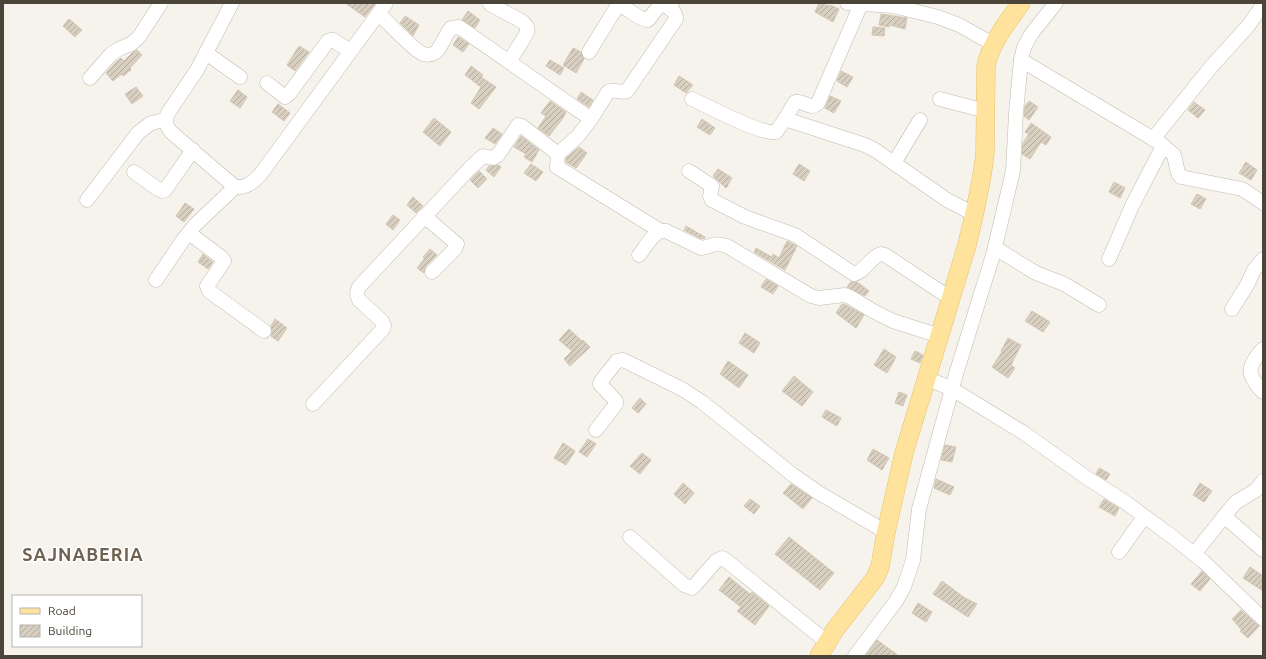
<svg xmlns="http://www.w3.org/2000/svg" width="1266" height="659" font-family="Ubuntu,sans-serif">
	<defs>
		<pattern id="building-hatch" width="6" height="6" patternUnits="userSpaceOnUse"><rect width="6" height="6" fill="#d8cfc1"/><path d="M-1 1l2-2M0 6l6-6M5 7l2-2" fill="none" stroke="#b1aa9e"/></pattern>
	</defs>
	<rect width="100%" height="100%" fill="#f6f3ec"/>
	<g fill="url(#building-hatch)" stroke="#d3c7b4">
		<polygon points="345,3 373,3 375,4 365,17"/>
		<polygon points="819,3 829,6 830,5 839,9 833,22 815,12"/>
		<polygon points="468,11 480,20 475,28 462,20"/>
		<polygon points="881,14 907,18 905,29 890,25 889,27 879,25"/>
		<polygon points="405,16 419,25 413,36 400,23"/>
		<polygon points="69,19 82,30 75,37 63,26"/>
		<polygon points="873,27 885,28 884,36 872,35"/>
		<polygon points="458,37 469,44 463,52 453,45"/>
		<polygon points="299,46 309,52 295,71 287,65"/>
		<polygon points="573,48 581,52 584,59 576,73 563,65"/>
		<polygon points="137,50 142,55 130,68 131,70 123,76 122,74 113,81 106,73 117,61 121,58 124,61 132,53"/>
		<polygon points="550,60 564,68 560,75 546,66"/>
		<polygon points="471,66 483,75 481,77 496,87 479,109 471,103 481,87 465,75"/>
		<polygon points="841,71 853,77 847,87 837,81"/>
		<polygon points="679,76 693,85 686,93 674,85"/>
		<polygon points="136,87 143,96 132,104 125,94"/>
		<polygon points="238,90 247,97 240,108 230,101"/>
		<polygon points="581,92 593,100 589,107 577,99"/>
		<polygon points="830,96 841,101 834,113 825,108"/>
		<polygon points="550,101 566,112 563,118 549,136 538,128 546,116 541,113"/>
		<polygon points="1029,101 1038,107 1029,120 1024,116 1025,106"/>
		<polygon points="1194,102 1205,110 1198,118 1188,110"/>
		<polygon points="278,104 290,113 284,121 272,112"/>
		<polygon points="434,118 451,132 440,146 423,132"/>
		<polygon points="702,119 715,128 710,135 697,127"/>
		<polygon points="1031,123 1051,137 1046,145 1041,142 1030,159 1022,154 1023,143 1029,134 1025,132"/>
		<polygon points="493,128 502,134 495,144 485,138"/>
		<polygon points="521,136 539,150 532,162 524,157 526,154 514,147"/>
		<polygon points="579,147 587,153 576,168 566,162 566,158"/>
		<polygon points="1246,162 1257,170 1251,180 1239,173"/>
		<polygon points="531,164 543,172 536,181 524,173"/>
		<polygon points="799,164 810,171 804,181 793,174"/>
		<polygon points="498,165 501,167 494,177 486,170 489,166"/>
		<polygon points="718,169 732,178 726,188 713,176"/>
		<polygon points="479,171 487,179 478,188 470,180"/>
		<polygon points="1114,182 1125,188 1120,198 1109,192"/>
		<polygon points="1197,194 1206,199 1200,209 1191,204"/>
		<polygon points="413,197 423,206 416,213 407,205"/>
		<polygon points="185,203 194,209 184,222 176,216"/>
		<polygon points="393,215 400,220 393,230 386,224"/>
		<polygon points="686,226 705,237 705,238 702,239 684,230"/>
		<polygon points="787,241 797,246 785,270 754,252 756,248 772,257 773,254 779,258"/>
		<polygon points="430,249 437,255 426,266 424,273 417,268 425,258 423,257"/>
		<polygon points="203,254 213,262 208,269 198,262"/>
		<polygon points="766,279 778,286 773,294 761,287"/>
		<polygon points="851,282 857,282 869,291 865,296 847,287"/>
		<polygon points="842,304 846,305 864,315 856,328 836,313"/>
		<polygon points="1032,311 1050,322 1043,332 1025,321"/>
		<polygon points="275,319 287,328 278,341 271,336 272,332 271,326"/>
		<polygon points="569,329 582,341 583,340 590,347 570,366 564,359 572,351 559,340"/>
		<polygon points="745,333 760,343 754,353 739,343"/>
		<polygon points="1008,338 1021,345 1011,365 1015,368 1008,378 992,367 1002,352 1001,351"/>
		<polygon points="884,349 896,357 887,373 874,365"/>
		<polygon points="915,351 923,355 920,363 911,359"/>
		<polygon points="728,361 748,375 739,388 720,374"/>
		<polygon points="794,376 813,392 802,406 782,391"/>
		<polygon points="899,392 907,395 903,406 895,403"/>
		<polygon points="640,398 646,404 638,413 632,408"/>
		<polygon points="826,410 841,418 837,426 822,417"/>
		<polygon points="588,439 596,444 587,457 579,452"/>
		<polygon points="563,443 575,451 566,465 554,458"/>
		<polygon points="945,445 956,447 952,462 941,460"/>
		<polygon points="873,449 889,458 882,470 867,460"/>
		<polygon points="642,453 651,460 640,474 630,466"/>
		<polygon points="1099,468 1110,474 1106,480 1096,474"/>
		<polygon points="936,479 954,487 950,495 934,488"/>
		<polygon points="683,483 694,493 685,504 674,494"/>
		<polygon points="1200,483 1212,491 1204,502 1193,495"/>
		<polygon points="791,484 812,498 803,509 783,493"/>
		<polygon points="750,499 760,506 754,514 744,506"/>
		<polygon points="1104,499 1119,508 1115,516 1099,507"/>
		<polygon points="789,537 834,573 820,590 775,554"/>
		<polygon points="1250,567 1263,576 1263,591 1243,578"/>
		<polygon points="1202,571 1210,579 1200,591 1191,584"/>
		<polygon points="729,577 750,594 752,592 769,606 755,625 737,611 741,607 719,590"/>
		<polygon points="942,581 965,598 977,604 968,617 933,594"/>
		<polygon points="918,603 932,612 926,622 912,613"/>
		<polygon points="1241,610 1259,626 1248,638 1240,631 1242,630 1232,619"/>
		<polygon points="877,640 899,656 868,656 866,655"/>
	</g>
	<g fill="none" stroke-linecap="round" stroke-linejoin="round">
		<defs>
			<g id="minor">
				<polyline points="847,3 893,6 938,17 959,25 993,44"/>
				<polyline points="490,4 523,22 527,27 527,33 509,62"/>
				<path d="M379,14C388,22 413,50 423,54C427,55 432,55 436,52C441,48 445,35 451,28L459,27L591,119"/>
				<path d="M589,52L618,5C629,8 637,19 648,20L660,5L669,6L672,3"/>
				<polyline points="206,53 240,77"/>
				<polyline points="1021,60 1160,143 1174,155 1178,173 1181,177 1242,189 1263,203"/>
				<polyline points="90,78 111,54 119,49 131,44 139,37 161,3"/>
				<polyline points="267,83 285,97 289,94 328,41 330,40 333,40 350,51"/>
				<path d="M692,99C708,106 761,135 776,132L785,119L865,145L875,150L947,200L974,214"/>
				<polyline points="940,99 986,111"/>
				<path d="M785,119L795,102C804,100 810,111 818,103L861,4"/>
				<polyline points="1153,139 1211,67 1248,26 1263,5"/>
				<polyline points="558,154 557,167 659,230 658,231"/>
				<polyline points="894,163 920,120"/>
				<path d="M689,171L712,186L710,196L712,200L745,217L795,235L854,274C865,272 870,257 881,254L885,255L950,298"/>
				<polyline points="134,172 158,189 162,191 165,190 193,150"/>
				<path d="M235,187C246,188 252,183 260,175L386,3"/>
				<polyline points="87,200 138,133 151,123 165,120"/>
				<polyline points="424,216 457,244 455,249 432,272"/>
				<polyline points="189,233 221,257 224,261 207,286 209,291 264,331"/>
				<polyline points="995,248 1036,273 1064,284 1099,305"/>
				<path d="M639,255C646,247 654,229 666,231L701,248C713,246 713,242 727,246L811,296L819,298L845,295L850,297L873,311L893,321L940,336"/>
				<polyline points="1109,259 1132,206 1163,146"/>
				<path d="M156,280L183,240L195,225L235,187L171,132C166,125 164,121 168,113L197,70L232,3"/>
				<polyline points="1232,309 1247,285 1254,270 1263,259"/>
				<path d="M1263,349C1247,367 1246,374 1263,392"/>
				<polyline points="926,378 952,389 1024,433 1087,478 1125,502 1170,535 1204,562 1263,619"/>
				<path d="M313,404L383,329L384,326L382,321L359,300C356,294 357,292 359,287L470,168L483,156L493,158L498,155L518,125L522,126L558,154L578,136L591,119L608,92C614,88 620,94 627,91L676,19C677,13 671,10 667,6"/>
				<polyline points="596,430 616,404 616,401 600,384 601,381 617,361 623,360 682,389 702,402 793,475 819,493 886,532"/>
				<polyline points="1224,516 1263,550"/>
				<polyline points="630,537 684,585 692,588 696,584 716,561 720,559 723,558 827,642"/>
				<polyline points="1119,552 1144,517"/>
				<polyline points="1194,554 1235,503 1256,490 1263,481"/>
				<polyline points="855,656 896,601 904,587 913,560 919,509 956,374 993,255 1013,171 1016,113 1021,60 1024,47 1032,33 1056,3"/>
			</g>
			<path id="major" d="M819,656L834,631L875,578L880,567L886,532L904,453L967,245C974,215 982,184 985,153L986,66C991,42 1007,23 1021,3"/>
		</defs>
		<use href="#minor" stroke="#c2bbae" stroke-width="15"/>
		<use href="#major" stroke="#e6c16a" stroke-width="19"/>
		<use href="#minor" stroke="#fff" stroke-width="14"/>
		<use href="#major" stroke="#ffe39c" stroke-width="18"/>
	</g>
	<g text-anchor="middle" stroke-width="3" stroke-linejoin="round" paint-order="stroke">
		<g font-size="18" font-weight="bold" letter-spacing="1" fill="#6e6250" stroke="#fff">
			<text x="83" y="561">SAJNABERIA</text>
		</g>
	</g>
	<rect width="1266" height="659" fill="none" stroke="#4b4439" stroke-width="8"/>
	<rect x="12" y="595" width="130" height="52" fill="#ffffff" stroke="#b7b4b0"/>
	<rect x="20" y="608" width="20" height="6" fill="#ffe39c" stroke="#b7b4b0"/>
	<text x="48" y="615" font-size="12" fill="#4b4439">Road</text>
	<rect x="20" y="625" width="20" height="12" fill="url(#building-hatch)" stroke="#b7b4b0"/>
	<text x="48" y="635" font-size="12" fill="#4b4439">Building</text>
</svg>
